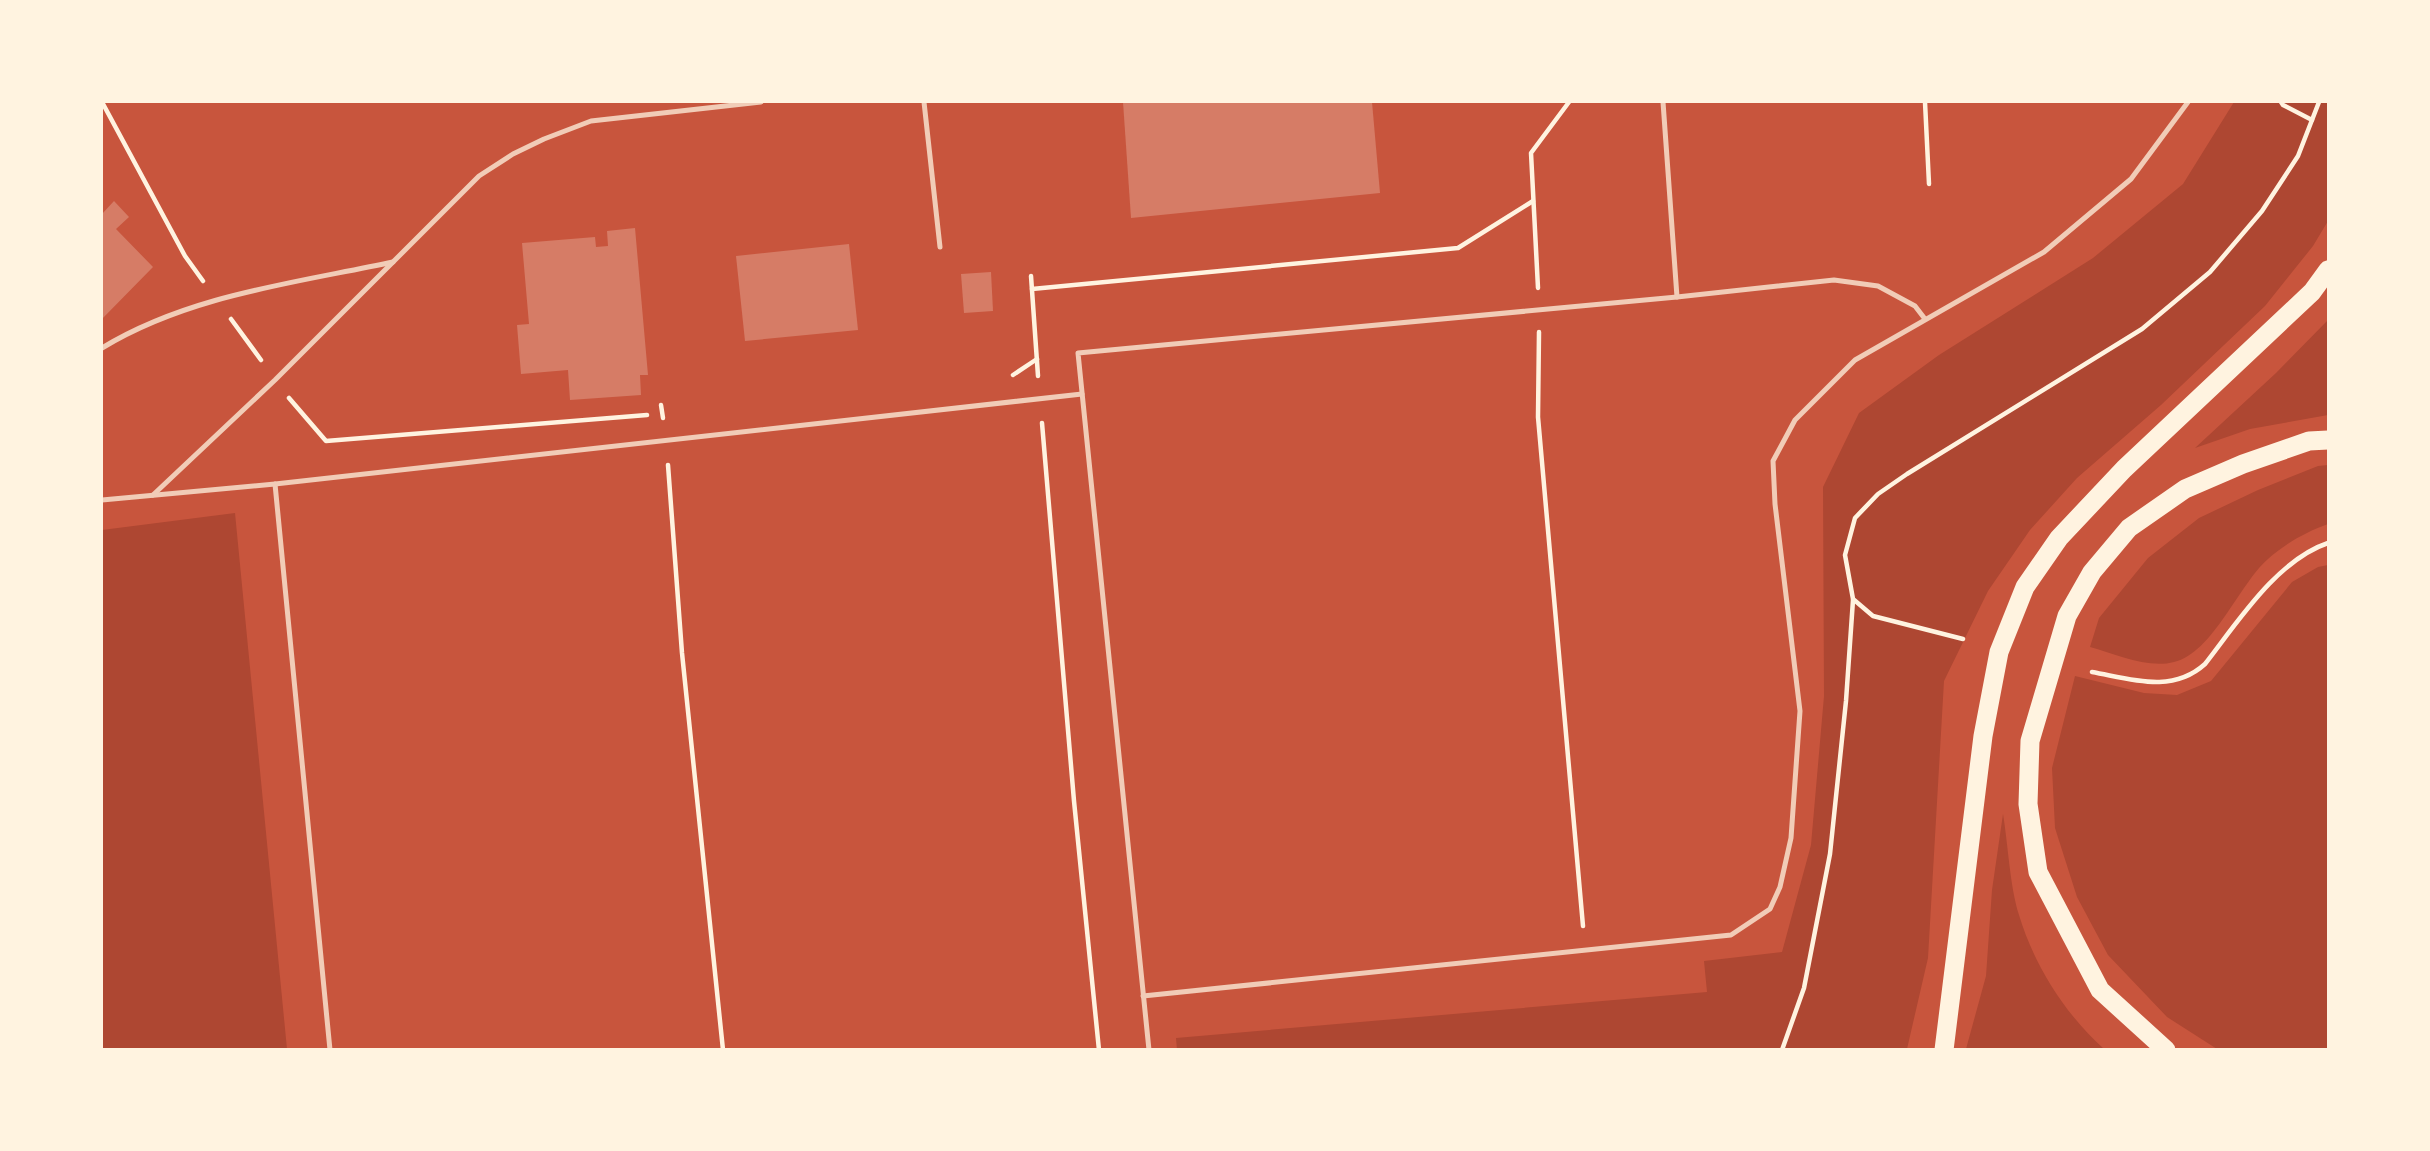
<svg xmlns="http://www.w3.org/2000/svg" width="2430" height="1151" font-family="'Titillium Web',sans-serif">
	<rect width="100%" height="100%" fill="#c8553d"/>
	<g fill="#ae4732">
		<polygon points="2234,102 2328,102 2328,221 2313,246 2265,306 2161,405 2077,478 2030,530 1988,591 1944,681 1928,958 1907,1049 1177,1050 1176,1038 1707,992 1704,961 1782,952 1811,845 1824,696 1823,487 1859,413 1939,355 2093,258 2183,184"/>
		<polygon points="2328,320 2328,415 2250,429 2195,448 2276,373"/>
		<path d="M2328,465V524C2308,531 2284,544 2268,559C2239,584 2213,653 2174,662C2148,669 2115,654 2090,647L2099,618L2148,558L2199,518L2258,490L2318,466Z"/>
		<polygon points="235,513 287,1049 102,1049 102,530"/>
		<polygon points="2328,565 2328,1049 2217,1049 2167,1017 2108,955 2077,897 2055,828 2052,768 2075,676 2144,693 2177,695 2211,681 2292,582 2318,567"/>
		<path d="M2003,814C2008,844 2010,887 2019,915C2034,965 2065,1014 2104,1049H1966L1986,976L1992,890Z"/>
	</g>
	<g fill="#d67c66">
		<polygon points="1123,102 1372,102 1380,193 1131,218"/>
		<polygon points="114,201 129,217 116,229 153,267 102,319 102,214"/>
		<polygon points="635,228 648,375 640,375 641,395 570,400 568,370 521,374 517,325 529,324 522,243 595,237 596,247 608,246 607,231"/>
		<polygon points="849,244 858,330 745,341 736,256"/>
		<polygon points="991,272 993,311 964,313 961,274"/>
	</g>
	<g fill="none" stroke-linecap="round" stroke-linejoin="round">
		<g stroke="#fff3e0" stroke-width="4.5">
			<polyline points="102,102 185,256 203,281"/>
			<polyline points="1925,102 1929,184"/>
			<polyline points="2281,102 2283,105 2312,120"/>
			<polyline points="1031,276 1038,376"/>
			<polyline points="1538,288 1531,153 1569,102"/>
			<polyline points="1032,289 1458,248 1533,201"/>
			<polyline points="231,319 261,360"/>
			<polyline points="1539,332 1538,417 1583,926"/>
			<polyline points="1013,375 1037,359"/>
			<polyline points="289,398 326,441 647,415"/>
			<polyline points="661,405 663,418"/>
			<polyline points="1042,423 1074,801 1099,1050"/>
			<polyline points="668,465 682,653 723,1050"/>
			<polyline points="1963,639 1873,616 1853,599 1845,555 1855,518 1878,494 1907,474 2142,329 2210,272 2262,211 2298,156 2319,102"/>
			<path d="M2092,672C2131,679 2172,694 2205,664C2237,623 2277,560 2328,543"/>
			<polyline points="1782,1050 1804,988 1830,854 1846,701 1853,600"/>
		</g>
		<g stroke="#f1ccb7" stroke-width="5">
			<polyline points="924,102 940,247"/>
			<polyline points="1663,102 1677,297 1834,280 1878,286 1915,306 1925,319"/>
			<path d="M102,348C189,295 295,283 393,262"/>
			<polyline points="275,484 330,1050"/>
			<polyline points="153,495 275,380 479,176 513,154 544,139 591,121 761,102"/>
			<polyline points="102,500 275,484 1082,394"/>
			<polyline points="1143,996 1731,935 1770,909 1780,887 1791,838 1800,711 1775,504 1773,461 1795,420 1855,360 2044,252 2131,179 2188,102"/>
			<polyline points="1149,1050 1078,353 1677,297"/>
		</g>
		<g stroke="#fff3e0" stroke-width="19">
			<polyline points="1944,1050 1983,736 1999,652 2025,587 2059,538 2124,469 2312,292 2328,270"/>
			<polyline points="2166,1050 2100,990 2038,872 2028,804 2030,741 2067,616 2092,572 2129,528 2185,489 2243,464 2309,441 2328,440"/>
		</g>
	</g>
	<rect width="2430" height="1151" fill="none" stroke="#fff3e0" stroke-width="206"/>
</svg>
